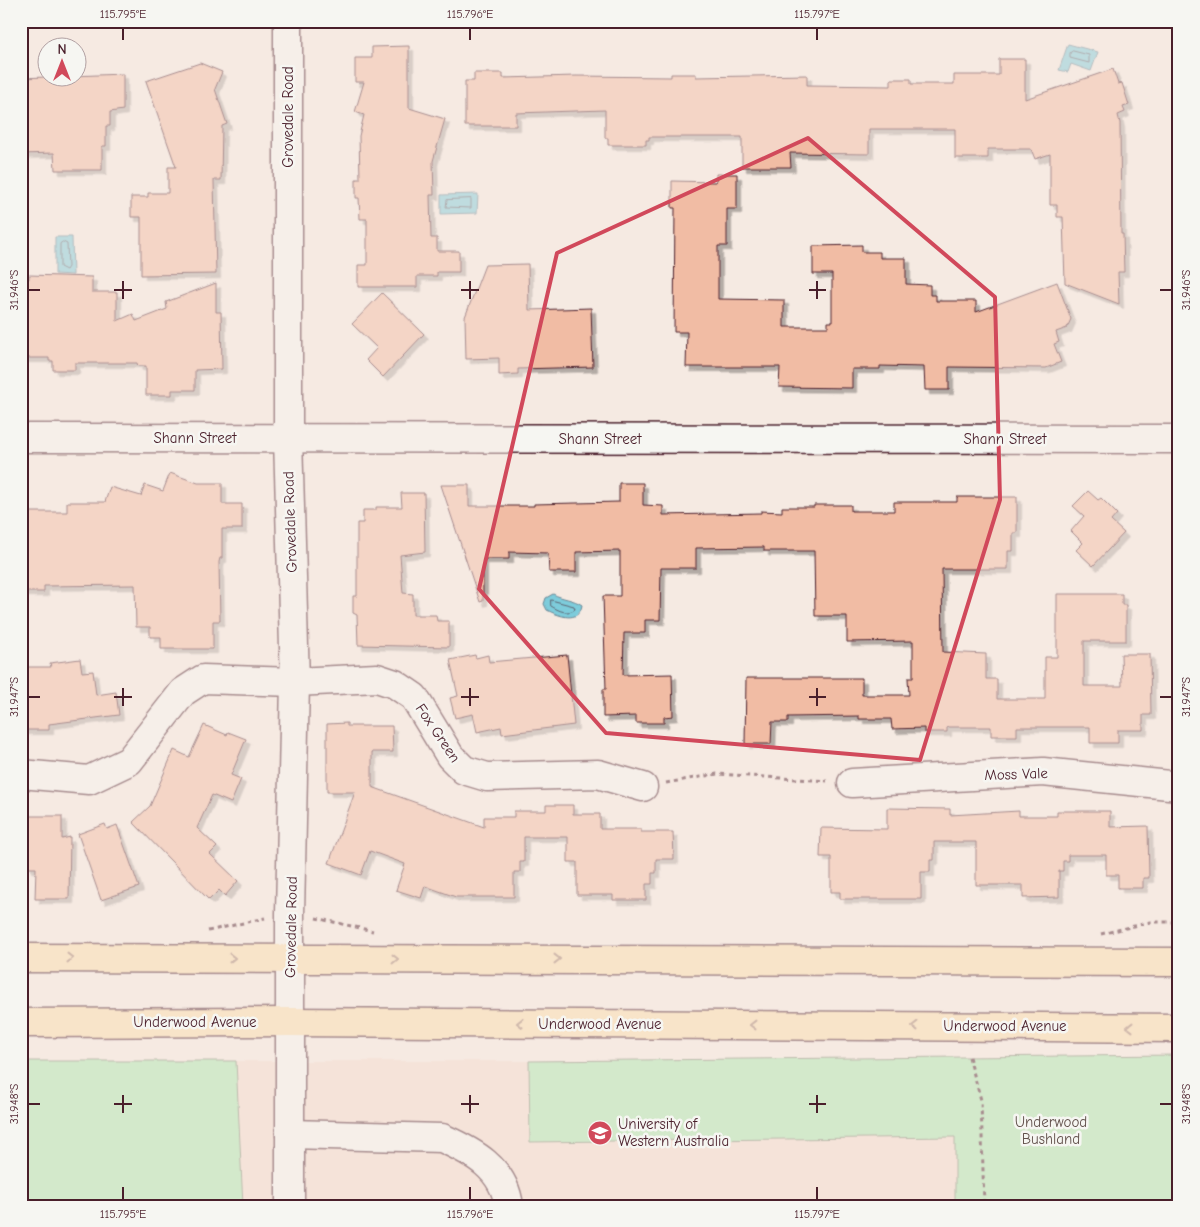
<svg xmlns="http://www.w3.org/2000/svg" width="1200" height="1227" font-family="'Comic Neue',sans-serif">
	<defs>
		<filter id="shadow"><feDropShadow dx="4.5" dy="4.5" stdDeviation="0" flood-color="#0004"/></filter>
	</defs>
	<rect width="100%" height="100%" fill="#f5eae2"/>
	<filter id="ink" filterUnits="userSpaceOnUse"><feTurbulence type="fractalNoise" baseFrequency=".02" numOctaves="2"/><feDisplacementMap in="SourceGraphic" scale="10" xChannelSelector="R" yChannelSelector="G"/><feConvolveMatrix kernelMatrix="1 2 1 2 8 2 1 2 1" color-interpolation-filters="sRGB"/></filter>
	<g filter="url(#ink)">
		<polygon fill="#f4dccf" points="1179,1055 1179,1206 21,1206 21,1061 529,1061"/>
		<g fill="#a9e8b0" stroke="#7a846e">
			<polygon points="1179,1055 1179,1206 955,1206 955,1137 530,1142 529,1061"/>
			<polygon points="21,1061 236,1061 243,1206 21,1206"/>
		</g>
		<g fill="#7dccdb" stroke="#698795">
			<polygon points="1068,44 1098,52 1091,71 1071,64 1068,72 1059,70"/>
			<polygon points="478,194 477,213 441,214 441,195"/>
			<polygon points="55,237 72,237 73,275 55,274"/>
			<path d="M553,594C562,599 574,599 582,605C579,624 559,616 547,610L544,604L546,598Z"/>
		</g>
		<g fill="none" stroke-linecap="round" stroke-linejoin="round">
			<g stroke="#5e6471" stroke-width="1">
				<polygon points="1073,51 1089,55 1089,63 1070,58 1070,53"/>
				<polygon points="471,199 471,208 446,207 447,200"/>
				<polygon points="63,242 67,244 68,267 66,270 60,267 60,244"/>
				<path d="M551,600L574,606L575,609C568,615 559,611 551,606Z"/>
			</g>
		</g>
		<g fill="#f1bca4" stroke="#4a1f2b" filter="url(#shadow)">
			<polygon points="409,46 409,108 445,119 433,161 434,195 430,195 431,238 437,238 437,251 459,251 459,272 437,272 437,276 417,276 417,287 358,287 358,265 367,265 367,219 360,219 359,198 356,198 356,179 360,179 359,136 364,115 355,112 364,82 355,82 355,58 372,58 372,47"/>
			<polygon points="999,59 1025,59 1025,99 1113,69 1118,84 1122,83 1129,105 1123,107 1125,112 1118,115 1120,123 1121,234 1123,234 1124,272 1118,272 1119,304 1065,283 1063,217 1057,217 1057,205 1050,205 1050,154 1035,159 1031,149 988,149 988,158 955,158 955,129 869,129 869,154 790,153 791,167 742,167 742,137 649,137 649,140 646,140 646,145 608,145 608,138 605,138 605,110 516,113 516,126 465,126 465,81 474,81 474,73 503,73 503,78 576,76 671,77 671,74 696,74 696,77 807,75 807,85 891,86 891,79 911,79 911,84 954,84 954,75 999,75"/>
			<polygon points="200,63 222,72 215,89 227,124 222,126 221,180 214,180 216,274 141,275 141,217 131,217 131,197 148,197 148,193 168,193 168,167 176,167 146,81"/>
			<polygon points="123,74 123,110 110,112 110,126 106,126 106,146 102,146 102,170 55,170 54,153 21,154 21,78"/>
			<polygon points="716,174 737,174 737,209 727,209 727,246 718,246 718,299 784,300 784,327 828,327 828,322 832,322 832,274 813,274 813,246 862,245 862,252 880,252 880,258 906,258 906,284 930,285 930,295 936,295 936,301 976,301 976,312 1057,282 1071,319 1067,328 1056,332 1059,342 1054,344 1061,362 1046,368 949,367 949,390 925,390 924,367 880,366 880,369 852,369 852,388 779,387 780,367 686,367 687,332 674,332 675,208 672,208 672,181 716,182"/>
			<polygon points="528,264 529,310 591,308 593,367 518,369 518,374 499,375 499,358 466,359 465,317 485,265"/>
			<polygon points="29,275 92,277 92,292 117,292 117,321 133,314 136,321 167,309 166,302 216,283 216,312 221,312 222,369 195,370 195,390 172,390 172,395 146,395 146,366 138,366 137,363 75,363 75,370 53,370 53,361 49,361 49,358 21,358 21,279 29,279"/>
			<polygon points="382,293 424,334 383,377 366,360 377,348 352,324"/>
			<polygon points="170,473 198,483 222,483 222,504 242,504 242,529 222,529 222,558 220,558 219,562 220,621 213,621 213,649 161,649 161,637 150,637 150,627 136,627 135,585 44,586 44,592 21,592 21,512 67,512 67,502 105,502 110,487 141,496 145,485 163,491"/>
			<polygon points="619,483 643,483 643,505 663,506 663,515 761,513 761,511 782,512 782,507 814,507 814,505 851,505 851,511 894,511 894,502 957,502 957,497 1017,497 1017,533 1013,533 1013,551 1008,551 1008,569 942,569 943,652 986,654 986,679 997,679 997,699 1045,699 1045,657 1057,657 1057,594 1122,594 1122,605 1126,605 1126,641 1084,641 1084,686 1122,686 1121,654 1150,654 1151,715 1143,715 1143,730 1118,730 1118,743 1090,743 1090,727 1017,727 1017,736 991,736 991,727 947,727 947,732 924,732 924,728 892,729 891,719 859,719 859,716 788,717 788,722 772,722 771,744 745,744 746,678 862,678 862,695 909,695 908,678 913,678 913,641 847,642 847,616 815,616 814,551 764,551 764,547 696,548 696,568 661,568 660,620 645,620 645,633 624,633 623,675 672,674 673,716 664,717 664,723 636,723 636,716 603,717 603,689 606,689 603,596 620,596 620,551 576,552 576,572 549,572 548,553 509,552 509,559 483,559 483,601 480,602 441,485 469,485 469,506 534,506 534,504 619,502"/>
			<polygon points="1088,491 1098,500 1101,498 1117,514 1111,521 1124,533 1093,566 1076,550 1083,543 1071,531 1084,516 1073,506"/>
			<polygon points="401,493 424,493 425,552 400,555 403,593 413,594 413,615 436,615 437,621 449,621 449,647 358,645 357,615 353,613 353,596 357,596 357,523 363,523 363,510 376,510 376,507 402,507"/>
			<polygon points="475,655 476,658 488,655 489,662 567,655 574,725 502,734 501,727 477,732 473,714 455,718 450,698 458,696 450,660"/>
			<polygon points="80,659 82,672 93,671 96,695 116,692 119,715 49,724 49,730 22,730 21,667 51,667 50,663"/>
			<polygon points="347,723 347,726 392,726 393,752 372,752 372,787 484,827 484,817 514,817 514,811 546,811 546,805 573,805 573,814 600,814 600,829 641,829 641,832 673,832 674,859 656,859 656,873 652,873 652,884 646,884 646,900 613,900 613,895 577,895 577,862 568,862 568,837 524,837 524,862 520,862 520,872 514,872 514,897 456,897 425,886 421,898 396,890 405,864 370,851 361,875 329,863 355,792 327,792 327,724"/>
			<polygon points="204,725 227,735 228,732 246,739 231,775 241,779 231,803 212,795 197,828 217,847 210,854 238,881 225,896 219,890 209,900 133,822 150,806 174,750 189,757"/>
			<polygon points="887,808 950,809 950,815 1019,811 1019,816 1057,816 1057,811 1110,811 1110,827 1148,826 1149,878 1143,878 1143,888 1118,888 1118,875 1106,875 1106,855 1068,855 1068,861 1063,861 1063,871 1059,871 1059,897 1023,898 1023,885 976,885 976,842 934,842 934,860 930,860 930,872 921,872 921,899 840,899 840,892 831,892 831,857 820,857 821,828 887,829"/>
			<polygon points="27,816 62,816 62,839 70,837 69,899 35,899 36,868 27,868"/>
			<polygon points="105,824 107,829 117,825 139,887 101,900 78,834"/>
		</g>
		<g fill="none" stroke-linecap="round" stroke-linejoin="round">
			<defs>
				<g id="minor">
					<polyline points="288,21 288,438 295,682 290,914 290,1206"/>
					<polyline points="21,438 1179,439"/>
					<polyline points="21,774 89,780 129,761 183,692 203,679 295,682 377,678 395,684 414,697 450,756 464,770 487,777 598,774 643,787"/>
					<polyline points="852,783 1043,772 1179,786"/>
					<path d="M290,1134L442,1138C473,1152 504,1168 509,1206"/>
				</g>
				<g id="major">
					<polyline points="21,958 1179,962"/>
					<polyline points="21,1023 290,1022 1179,1028"/>
				</g>
			</defs>
			<use href="#minor" stroke="#4a1f2b" stroke-width="31"/>
			<use href="#major" stroke="#4a1f2b" stroke-width="31"/>
			<g stroke="#4a1f2b" stroke-width="3" stroke-dasharray="4 4" stroke-linecap="butt">
				<polyline points="666,783 717,774 827,781"/>
				<polyline points="316,918 373,931"/>
				<polyline points="208,931 265,918"/>
				<polyline points="1101,934 1151,922 1179,922"/>
				<polyline points="969,1057 981,1100 984,1206"/>
			</g>
			<use href="#minor" stroke="#f6f6f2" stroke-width="28"/>
			<use href="#major" stroke="#faddab" stroke-width="28"/>
		</g>
		<defs><path id="oneway-chevron" d="M-2-3.5L2.5 0L-2 3.5" fill="none" stroke-width="1.6" stroke-linecap="round" stroke-linejoin="round" transform="scale(1.25)"/></defs>
		<g stroke="#a27e6b">
			<use href="#oneway-chevron" transform="translate(70 958)"/>
			<use href="#oneway-chevron" transform="translate(232 958)"/>
			<use href="#oneway-chevron" transform="translate(395 959)"/>
			<use href="#oneway-chevron" transform="translate(557 959)"/>
			<use href="#oneway-chevron" transform="translate(520 1023) rotate(-180)"/>
			<use href="#oneway-chevron" transform="translate(753 1025) rotate(-180)"/>
			<use href="#oneway-chevron" transform="translate(915 1026) rotate(-180)"/>
			<use href="#oneway-chevron" transform="translate(1130 1027) rotate(-180)"/>
		</g>
	</g>
	<path d="M0 0H1200V1227H0ZM808,138L995,297L1000,500L920,760L606,733L479,589L557,253Z" fill="#f5eae2" fill-opacity=".55" fill-rule="evenodd"/>
	<path fill="none" stroke="#d1495b" stroke-width="4" stroke-linejoin="round" d="M808,138L995,297L1000,500L920,760L606,733L479,589L557,253Z"/>
	<path fill="none" stroke="#4a1f2b" stroke-width="2" d="M123,28V40M470,28V40M817,28V40M123,281V299M470,281V299M817,281V299M28,290H40M114,290H132M461,290H479M809,290H826M1160,290H1172M123,688V706M470,688V706M817,688V706M28,697H40M114,697H132M461,697H479M809,697H826M1160,697H1172M123,1095V1113M470,1095V1113M817,1095V1113M28,1104H40M114,1104H132M461,1104H479M809,1104H826M1160,1104H1172M123,1187V1200M470,1187V1200M817,1187V1200"/>
	<defs>
		<symbol id="university-disc" viewBox="-11 -11 22 22"><circle r="9.5" fill="#d1495b" stroke="#f6f6f2"/><path d="M0-5L7-2L0 1L-7-2ZM-4 1L0 2.5L4 1V4Q0 6-4 4Z" fill="#fff"/></symbol>
	</defs>
	<g fill-rule="evenodd">
		<use href="#university-disc" x="586" y="1119" width="28" height="28"/>
	</g>
	<g text-anchor="middle" stroke-width="5" stroke-linejoin="round" paint-order="stroke">
		<g font-size="15" fill="#4a1f2b" stroke="#f6f6f2">
			<text transform="translate(288 117) rotate(-90)" y="5">Grovedale Road</text>
			<text x="195" y="443">Shann Street</text>
			<text x="600" y="444">Shann Street</text>
			<text x="1005" y="444">Shann Street</text>
			<text transform="translate(290 522) rotate(-92)" y="5">Grovedale Road</text>
			<text transform="translate(438 733) rotate(56)" y="5">Fox Green</text>
			<text transform="translate(1016 774) rotate(-2)" y="5">Moss Vale</text>
			<text transform="translate(291 927) rotate(-89)" y="5">Grovedale Road</text>
			<text x="195" y="1027">Underwood Avenue</text>
			<text x="600" y="1029">Underwood Avenue</text>
			<text x="1005" y="1031">Underwood Avenue</text>
		</g>
		<g font-size="15" fill="#62514c" stroke="#f6f6f2">
			<text x="1051" y="1127">Underwood<tspan x="1051" dy="17">Bushland</tspan></text>
		</g>
		<g font-size="15" fill="#4a1f2b" stroke="#f6f6f2" text-anchor="start">
			<text x="618" y="1129">University of<tspan x="618" dy="17">Western Australia</tspan></text>
		</g>
	</g>
	<rect width="1200" height="1227" fill="none" stroke="#f6f6f2" stroke-width="55"/>
	<g transform="translate(62 62)"><circle r="24" fill="#f6f6f2" stroke="#b1a0a2"/>
	<path d="M0-4L9 19L0 12L-9 19Z" fill="#d1495b"/>
	<text y="-8" font-size="14" font-weight="bold" text-anchor="middle" fill="#4a1f2b">N</text>
	</g>
	<rect x="28" y="28" width="1144" height="1172" fill="none" stroke="#4a1f2b" stroke-width="2"/>
	<g font-size="12" text-anchor="middle" fill="#4a1f2b">
		<text x="123" y="18">115.795°E</text>
		<text x="470" y="18">115.796°E</text>
		<text x="817" y="18">115.797°E</text>
		<text transform="translate(14 290) rotate(-90)" y="4">31.946°S</text>
		<text transform="translate(1186 290) rotate(-90)" y="4">31.946°S</text>
		<text transform="translate(14 697) rotate(-90)" y="4">31.947°S</text>
		<text transform="translate(1186 697) rotate(-90)" y="4">31.947°S</text>
		<text transform="translate(14 1104) rotate(-90)" y="4">31.948°S</text>
		<text transform="translate(1186 1104) rotate(-90)" y="4">31.948°S</text>
		<text x="123" y="1218">115.795°E</text>
		<text x="470" y="1218">115.796°E</text>
		<text x="817" y="1218">115.797°E</text>
	</g>
</svg>
